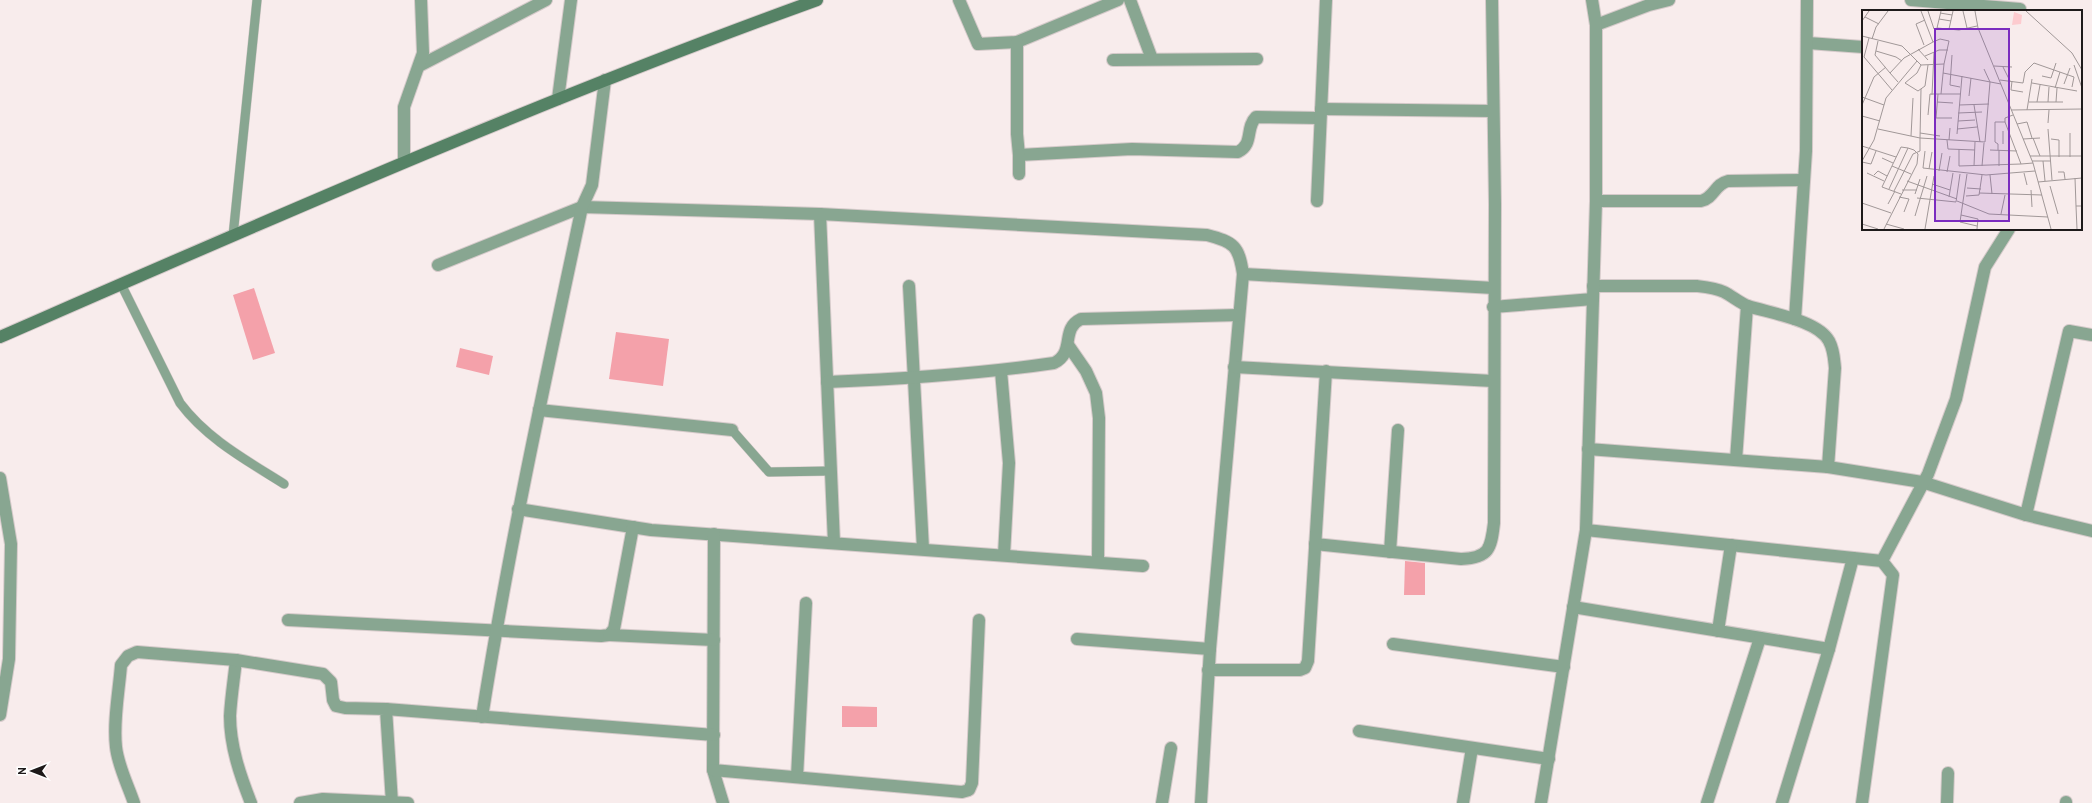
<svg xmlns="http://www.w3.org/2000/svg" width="2092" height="803" font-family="Overpass,sans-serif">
	<rect width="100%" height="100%" fill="#f8ecec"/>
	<g fill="#f4a1aa">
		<polygon points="254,288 275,353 253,360 233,295"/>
		<polygon points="616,332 669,339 663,386 609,379"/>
		<polygon points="460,348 493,356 489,375 456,367"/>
		<polygon points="1405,561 1425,563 1425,595 1404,595"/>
		<polygon points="842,706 877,707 877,727 842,727"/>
	</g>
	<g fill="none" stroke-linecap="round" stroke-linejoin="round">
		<defs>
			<g id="lane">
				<polyline points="233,236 257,0"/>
				<path d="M121,284L180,403C207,439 246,460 284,484"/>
				<polyline points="732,430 769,472 830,471"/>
			</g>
			<g id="street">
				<polyline points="959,0 978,44 1017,42 1118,0"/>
				<polyline points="1130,0 1152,59"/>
				<polyline points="1911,0 2020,9"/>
				<polyline points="1596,25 1649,5 1669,0"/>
				<path d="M1017,42V134L1019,155L1132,149L1238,152C1254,144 1245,128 1256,117L1320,118"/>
				<polyline points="1808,43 1863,47"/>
				<polyline points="1113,60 1257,59"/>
				<polyline points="419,66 546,0"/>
				<polyline points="558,99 571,0"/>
				<polyline points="1321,109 1493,111"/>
				<polyline points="1019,155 1019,174"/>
				<polyline points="404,162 404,107 423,53 421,0"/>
				<polyline points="1317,201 1326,0"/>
				<path d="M1596,201H1701C1714,198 1715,184 1728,181L1804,180"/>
				<polyline points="820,214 834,543"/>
				<path d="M438,265L582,207L820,214L1207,235C1234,242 1239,246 1243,274L1210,649L1201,803"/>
				<polyline points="1243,274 1494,288"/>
				<polyline points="909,286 923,549"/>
				<path d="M1593,286H1697C1706,287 1716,288 1724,292C1732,296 1740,303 1748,306C1769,313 1818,320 1829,341C1834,350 1834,359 1835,368L1828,467"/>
				<polyline points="1493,307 1593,299"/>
				<polyline points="1795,319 1806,151 1807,0"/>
				<polyline points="1068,345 1086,371 1096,393 1099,418 1098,562"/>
				<polyline points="1234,367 1493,381"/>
				<polyline points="1001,371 1009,463 1004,555"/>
				<path d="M827,382C903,379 979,374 1054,363C1076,352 1060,329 1081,319L1239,315"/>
				<polyline points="539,410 732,430"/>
				<polyline points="1588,449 1828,467 1922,482 2026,515 2069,331 2092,335"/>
				<polyline points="1736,460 1747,306"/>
				<polyline points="0,478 11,544 9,659 0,715"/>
				<polyline points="518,509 651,530 1143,566"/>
				<polyline points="2026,515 2092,531"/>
				<polyline points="1586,530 1882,561 1893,575 1862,803"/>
				<polyline points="714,534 713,770 723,803"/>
				<path d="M1315,544L1461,559C1489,558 1491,549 1494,523L1495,204L1492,0"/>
				<polyline points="1390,552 1398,430"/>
				<polyline points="1882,561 1928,474 1956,399 1985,267 2009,229"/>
				<polyline points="1573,607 1829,649"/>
				<polyline points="288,620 601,636 609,635 614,629 633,527"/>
				<polyline points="1718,631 1731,545"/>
				<polyline points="609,635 714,640"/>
				<polyline points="1077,639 1210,649"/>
				<polyline points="1393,644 1564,667"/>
				<path d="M236,660C234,679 231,697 230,716C230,746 240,775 251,803"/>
				<polyline points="1208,670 1300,670 1305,668 1308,661 1326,371"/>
				<polyline points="386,709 714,735"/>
				<path d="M482,717C509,546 546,377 582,207L592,185L605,80"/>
				<polyline points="1359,731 1549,759"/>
				<polyline points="713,770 962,792 969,790 972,783 979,620"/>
				<polyline points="797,777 806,603"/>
				<path d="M134,803C128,785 118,766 116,747C113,721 119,691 121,665L128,656L137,652L236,660L323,674L331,682L333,700L336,706L345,708L386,709L392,803"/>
				<polyline points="300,803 323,799 408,803"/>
				<polyline points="1162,803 1171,748"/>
				<polyline points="1463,803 1472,748"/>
				<polyline points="1541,803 1586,530 1596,201 1596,25 1592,0"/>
				<polyline points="1707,803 1760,638"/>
				<polyline points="1782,803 1829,649 1853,558"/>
				<polyline points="1947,803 1948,773"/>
				<polyline points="2066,803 2066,802"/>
			</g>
			<path id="secondary" d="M0,337C270,219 540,100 817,0"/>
		</defs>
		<use href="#lane" stroke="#d5caca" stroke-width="10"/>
		<use href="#street" stroke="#d5caca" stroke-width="14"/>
		<use href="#secondary" stroke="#d5caca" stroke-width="14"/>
		<use href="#lane" stroke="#88a691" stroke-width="9"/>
		<use href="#street" stroke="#88a691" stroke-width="12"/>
		<use href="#secondary" stroke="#558265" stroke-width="12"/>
	</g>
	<g transform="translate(1862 10)">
		<rect width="220" height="220" fill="#f8ecec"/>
		<path d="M152,2L160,5L159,14L150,15Z" fill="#fdcbcf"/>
		<path fill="none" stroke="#a19898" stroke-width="1" d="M66,1L72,19M79,1L75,18L97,20L115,16M101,1L105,18M113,1L116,18L171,153L189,219M164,1L210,43L220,60M78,3L90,5M3,7L17,14M77,9L89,11M0,11L7,1M87,19L91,1M0,26L40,36L55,51L24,88L12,130L0,151M7,28L2,47L30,80M10,29L14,17L26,1M16,31L13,45L28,63L42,48L71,32M62,35L54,14L63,10M56,39L66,50M14,41L34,47L40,51M90,45L88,75L98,77M63,46L77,40H86M55,51L59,55L82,54L87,31L78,29L71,32L59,1M59,55L55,63L43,73L56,81L63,76L66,55M212,55L220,78M132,56L150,57M141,57L148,71M28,63L36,72M81,63L139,74M180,66L189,68L194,53M138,70L161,73L163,62L172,53L212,67L210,77M150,71L149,80L161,82M170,73L215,81M202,74L208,58M193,78L198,62M59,79L58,128L123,132L128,72L122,59M76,84L74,108H90M79,84L82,54M70,85L72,42M107,86L109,68M0,87L22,95M75,92L91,93M167,92H201M175,92L178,75M186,92L187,77M194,92L195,78M0,95L12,67L24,57M97,95L127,94M112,95L118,132M149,100L220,99M165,100L170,69M96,103L120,102M66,105L68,84H98M151,105L143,108V112L159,154L171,153M0,106L18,111M96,111L113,110M186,113L187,100M155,114L165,112L170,128M16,119L58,128V141L51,144L32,181M95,119L115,117M186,119L190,170M141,121V134M58,123L78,126M208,123V147M95,124L100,66M49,126L51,88M171,128L178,146M161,129L178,128M189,129L197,130V147M85,130L86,139L113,140M87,130L88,118M0,136L34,147M97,139V156L159,154M128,140L155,141M136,140V134L133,132V112H143M63,141L61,158L124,165L173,161M168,146H220M20,148L31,153M170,151H188M181,151L183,171M0,152L9,154L14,141M30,156L49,164M112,156L113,132M120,156L122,133M137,156V140M67,159L70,142M77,161L80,143M85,162L88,146M196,162H202L203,169M5,163L22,171M162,163L165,175M105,164L99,205L116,209L115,219M12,165L16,161L25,166M128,165L130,184M213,168L214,196H220M45,171L95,189M176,172L220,168M70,174L88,180M188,176L196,204M105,178L119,179M40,180H55M169,180L170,197M117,183L180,185M39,184L20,177L39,137L46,138M53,184L58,169M104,186L117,185L120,165M37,187L47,189L42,202M87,187L91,163M55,188L94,192L98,164M95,191L127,204L186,207M0,193L29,203M26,194L33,181M214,196L215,219M139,204L143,185M99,205L98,212L115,216M53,206L65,166M0,214L16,219M24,214L42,219M22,219L55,154L56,144L52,140L46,138L27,179M63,219L72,166"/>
		<path fill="#7b2cbf" fill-opacity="0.15" stroke="#7b2cbf" stroke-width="2" d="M73,19H147V211H73Z"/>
		<rect width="220" height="220" fill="none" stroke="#1e1a1a" stroke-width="2"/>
	</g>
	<g transform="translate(32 771) rotate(270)" stroke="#ffffff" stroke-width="3" paint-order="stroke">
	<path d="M0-3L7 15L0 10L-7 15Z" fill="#1e1a1a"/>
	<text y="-6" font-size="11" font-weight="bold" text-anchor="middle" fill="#1e1a1a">N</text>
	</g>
</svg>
